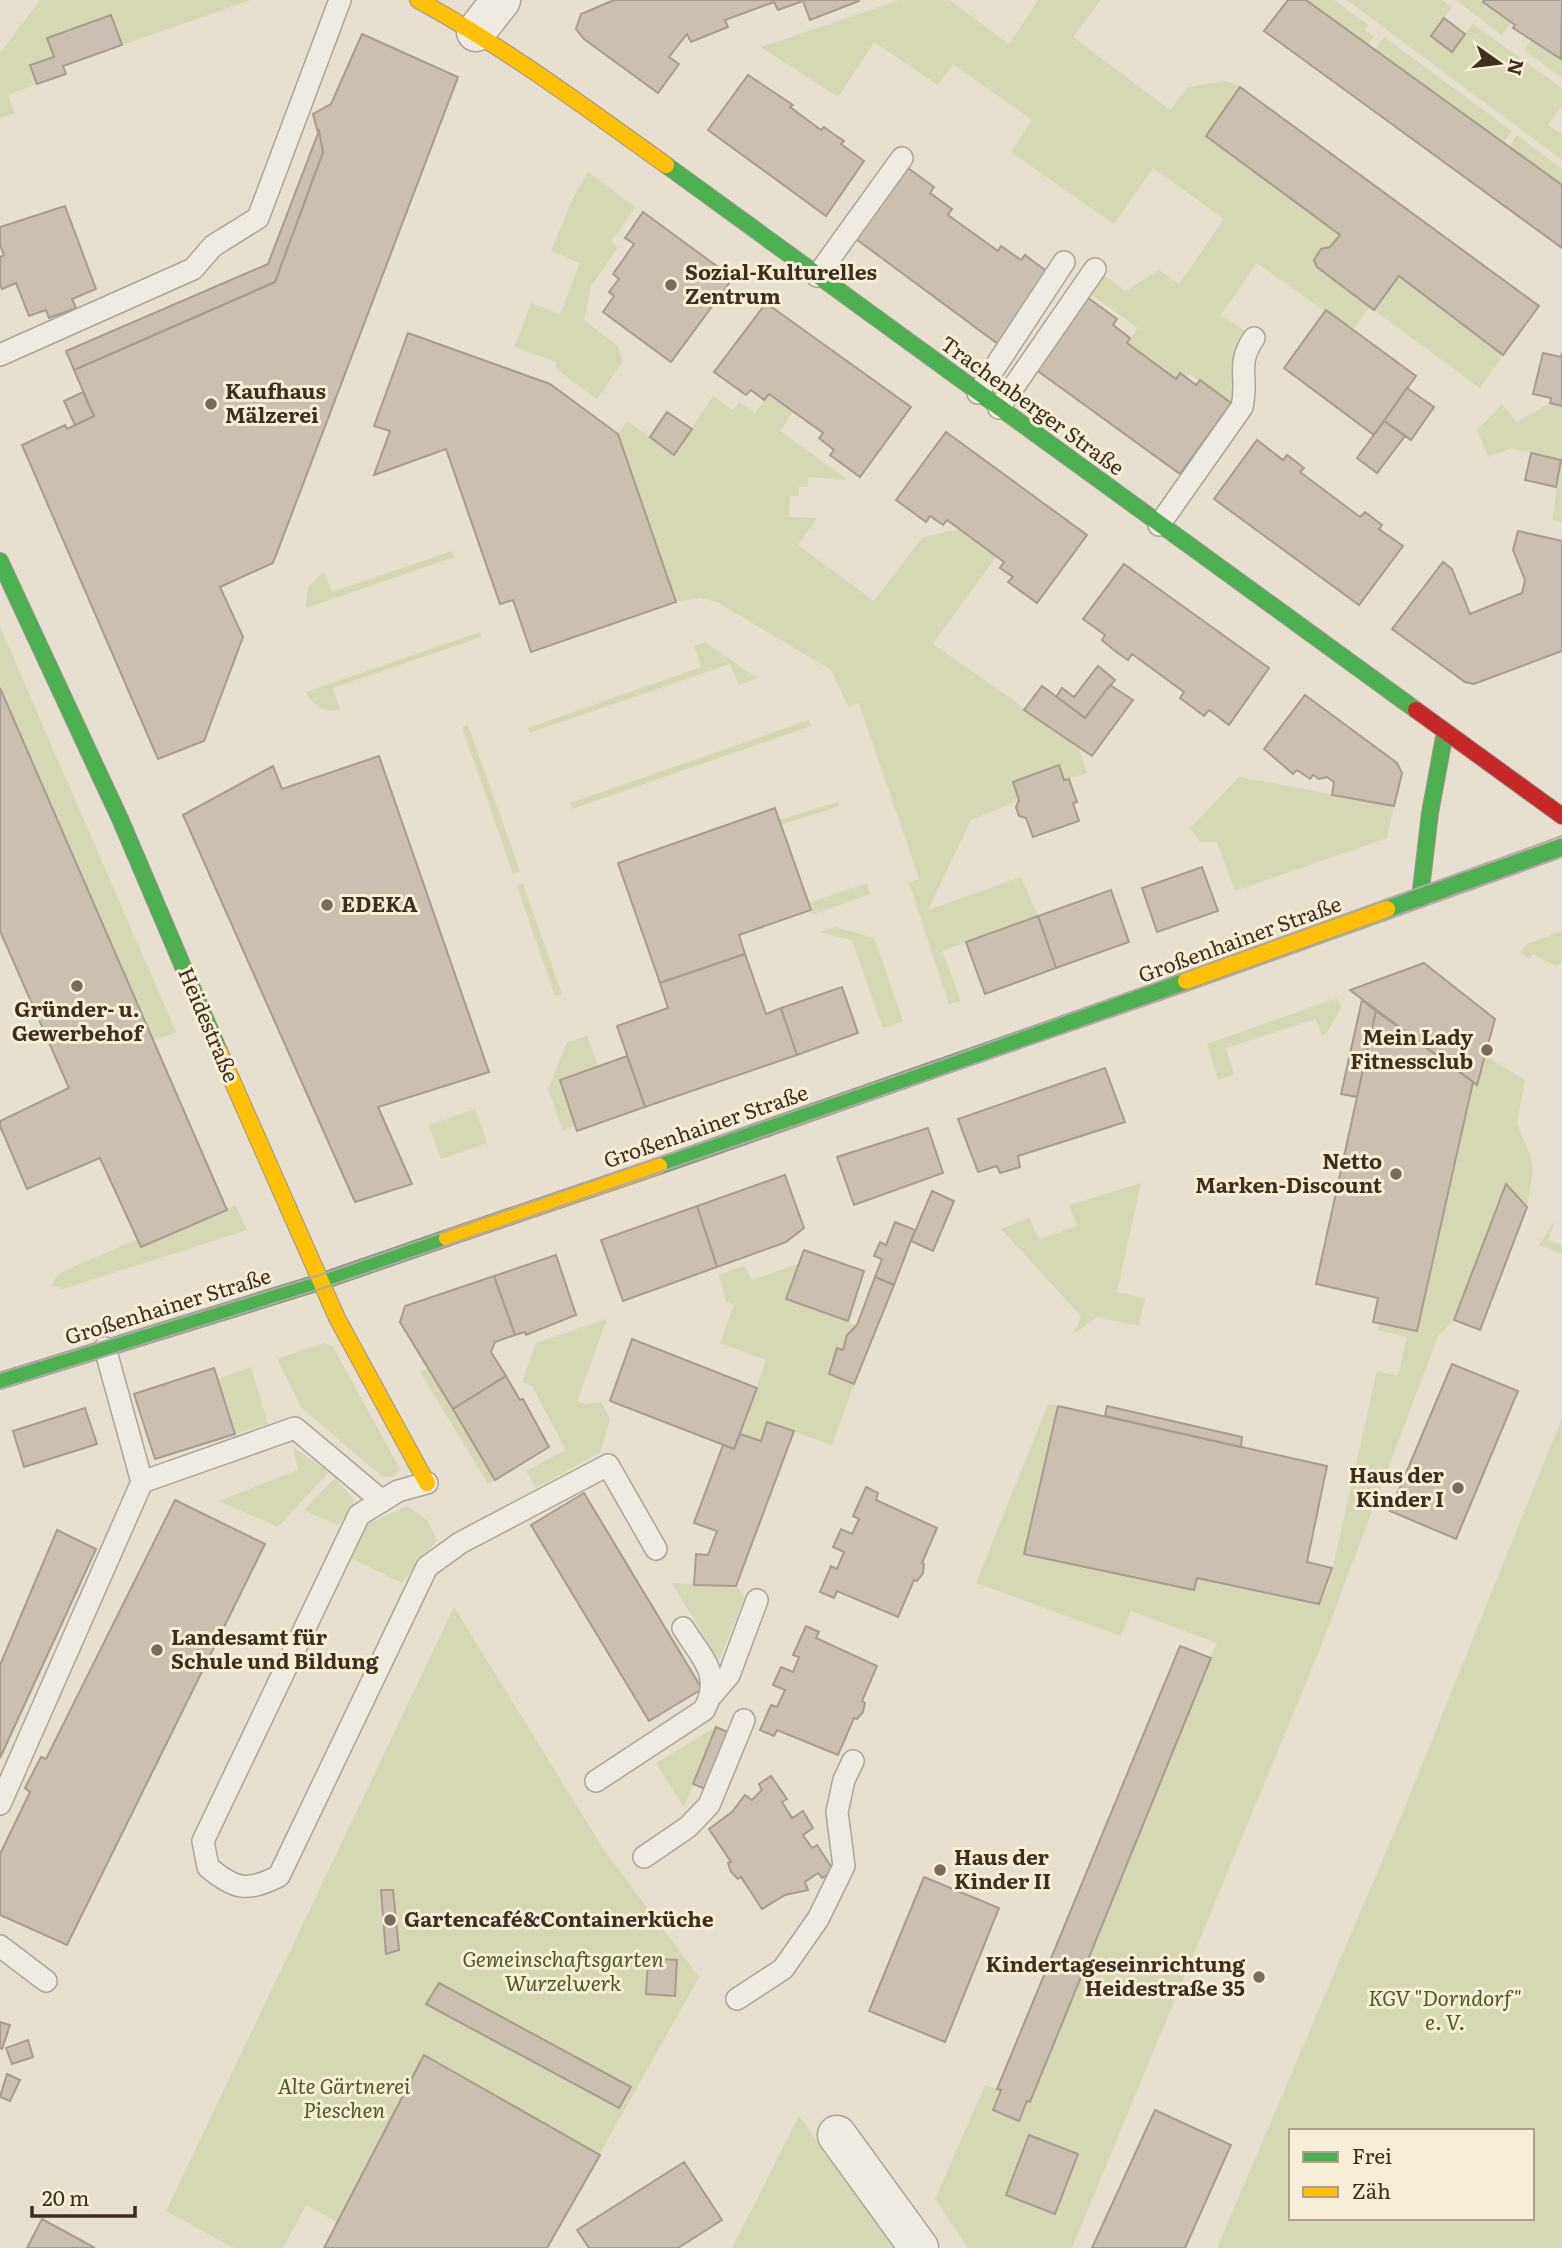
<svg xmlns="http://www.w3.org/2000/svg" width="1562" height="2248" font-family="Literata,serif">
	<rect width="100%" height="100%" fill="#e7e0d1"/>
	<g fill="#d6d7b3" fill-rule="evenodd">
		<polygon points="40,0 251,0 122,45 47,38 54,57 30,65 37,84 8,95 15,113 0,118 0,53"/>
		<polygon points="900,0 949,0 1009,44 1038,0 1101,0 1073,37 1170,110 1188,87 1226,81 1240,87 1206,136 1340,235 1330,247 1320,249 1314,260 1317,267 1370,307 1352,330 1257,263 1221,315 1246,332 1233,353 1238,392 1231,403 1190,374 1187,378 1180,373 1176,379 1127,343 1138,328 1082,288 1095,269 1126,291 1159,270 1179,284 1224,219 1153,168 1114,224 1011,152 1032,120 953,64 938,85 874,42 838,97 761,47"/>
		<polygon points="1306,0 1334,0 1368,25 1365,30 1374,37 1368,45"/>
		<polygon points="1347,0 1442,0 1452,7 1431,36 1451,52 1473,24 1562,88 1562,106 1548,125 1562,134 1562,160"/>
		<polygon points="1456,0 1484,0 1483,2 1511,23 1502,35"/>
		<polygon points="1384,37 1512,131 1503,143 1376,49"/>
		<polygon points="1532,39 1560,59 1562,57 1562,78 1524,50"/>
		<polygon points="1517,135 1562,169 1562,185 1509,147"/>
		<polygon points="588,172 635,207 611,242 618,247 591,286 584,320 618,346 623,361 597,399 555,368 557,362 514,347 531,303 560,314 580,263 551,251 573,198"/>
		<polygon points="1399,276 1503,355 1480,388 1374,310"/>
		<polygon points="769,394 793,412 780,431 848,480 808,477 808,487 799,487 799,496 790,496 789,517 817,518 798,545 874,601 922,538 957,529 996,557 933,644 1078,746 1087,773 1064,780 1058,765 1014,781 1019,800 971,820 928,910 1021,877 1038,916 942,951 961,1001 949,1004 909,883 919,879 859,703 848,706 831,670 717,602 700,598 676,602 618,434 627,421 674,454 713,396 733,410 739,402 755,413"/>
		<polygon points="1550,403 1562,406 1562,522 1552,520 1561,460 1512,448 1488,457 1477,430 1502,404 1517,422"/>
		<polygon points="452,551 454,557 306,608 308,587 324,572 332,592"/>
		<polygon points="0,627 176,1032 153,1041 0,688"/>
		<path d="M480,632L481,637L333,688L340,710C324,713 313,706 306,692Z"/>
		<polygon points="705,642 757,678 739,685 730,664 529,733 528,728 701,667 694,646"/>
		<polygon points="809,720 811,726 572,809 570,803"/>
		<polygon points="468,725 520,871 513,874 462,727"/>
		<polygon points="1239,777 1394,806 1387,838 1235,891 1217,842 1200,842 1190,828"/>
		<polygon points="838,802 839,806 781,825 779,820"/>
		<polygon points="867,883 870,894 812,915 809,903"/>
		<polygon points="523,884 562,994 555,996 517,886"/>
		<polygon points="835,927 874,938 903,1021 883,1028 852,940 819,932"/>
		<polygon points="1562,931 1562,963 1556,966 1533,954 1530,959 1520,952 1527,944"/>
		<polygon points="1337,998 1341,1007 1327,1033 1322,1036 1316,1019 1226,1048 1234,1074 1218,1080 1207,1044"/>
		<polygon points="587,1036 598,1066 560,1080 576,1126 563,1131 548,1089 567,1042"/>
		<polygon points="1485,1056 1525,1080 1517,1124 1531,1157 1533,1171 1527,1207 1506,1184 1454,1320 1438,1336 1322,1644 1072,2248 968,2248 935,2199 985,2085 1001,2090 993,2110 1018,2121 1027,2101 1030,2102 1217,1643 1131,1611 1121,1636 976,1583 1048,1404 1058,1406 1025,1554 1194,1590 1197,1578 1319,1604 1329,1584 1377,1371 1398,1376 1407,1337 1378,1330 1379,1323 1417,1331 1473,1082 1477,1085"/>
		<polygon points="475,1109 487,1143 441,1159 429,1125"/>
		<polygon points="1141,1183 1117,1292 1145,1298 1139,1326 1097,1317 1074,1334 1081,1316 1001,1229 1029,1218 1039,1239 1077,1226 1069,1205"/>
		<polygon points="235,1205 247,1230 63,1289 53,1286 53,1281 64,1271 138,1239 141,1247"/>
		<polygon points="1555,1220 1548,1240 1562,1245 1562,1254 1539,1245"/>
		<polygon points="800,1263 787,1299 857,1325 847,1335 843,1350 837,1349 829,1373 854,1384 832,1445 767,1422 761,1441 740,1434 766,1360 720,1343 734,1305 726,1302 719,1275 744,1266 752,1280"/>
		<polygon points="607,1319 577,1401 585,1404 601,1402 610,1419 600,1453 536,1488 526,1471 566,1450 532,1386 522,1382 536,1343"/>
		<polygon points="324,1343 333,1347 400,1469 393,1477 383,1477 301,1407 277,1359"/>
		<polygon points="251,1367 268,1424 235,1434 218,1379"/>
		<polygon points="428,1368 495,1480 488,1484 420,1372"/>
		<path d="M1562,1418V2248H1217L1400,1819ZM1291,2131H1532V2218H1291Z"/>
		<polygon points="293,1447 329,1472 278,1527 219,1501 298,1470"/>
		<polygon points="335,1478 354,1500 350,1512 337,1525 304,1510"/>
		<polygon points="407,1506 427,1520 437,1540 402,1583 351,1558 367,1524"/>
		<polygon points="672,1583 736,1586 745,1597 719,1661"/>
		<polygon points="454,1607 604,1850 699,1977 547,2248 324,2248 337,2222 306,2205 283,2248 234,2248 166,2211"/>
		<polygon points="716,1727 684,1807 656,1763"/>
		<polygon points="799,2116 894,2248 732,2248"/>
	</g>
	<g fill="#cbbfb2" stroke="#a89c90" stroke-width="2">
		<polygon points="614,0 859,0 859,1 810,20 803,1 778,10 774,2 725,20 728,27 691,42 687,34 669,57 679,64 658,93 584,39 576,29 581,14"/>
		<polygon points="1288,0 1306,0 1562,185 1562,248 1264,31"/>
		<polygon points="1484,0 1562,0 1561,59 1513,28 1515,25 1483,2"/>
		<polygon points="111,15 122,45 63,66 66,74 37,84 30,65 54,57 47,38"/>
		<polygon points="1444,18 1465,34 1452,52 1431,36"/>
		<polygon points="362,34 458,77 273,563 220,587 243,637 204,741 158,759 22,445 65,425 67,429 94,416 74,370 275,282 323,152 313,114 331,104"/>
		<polygon points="748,75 793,105 790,107 821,130 824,127 835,135 844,141 841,144 864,161 826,216 708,130"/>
		<polygon points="1240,87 1539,306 1503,355 1399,276 1374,310 1317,267 1314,260 1321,249 1330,247 1340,235 1206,136"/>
		<polygon points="319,131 323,152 275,282 74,370 66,351 268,264"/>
		<polygon points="908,168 934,187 930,193 952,209 948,215 998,251 1001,246 1021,260 1025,255 1049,273 998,344 856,239"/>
		<polygon points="65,206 96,289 72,299 76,308 49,318 46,310 29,316 16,283 2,289 0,284 0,257 4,255 0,245 0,227"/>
		<polygon points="643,212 733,278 671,362 603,312 614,296 609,292 619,279 613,274 634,244 625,238"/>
		<polygon points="1087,297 1117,319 1113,325 1130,338 1127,343 1176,379 1180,373 1196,385 1200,380 1231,403 1180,474 1035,369"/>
		<polygon points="766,303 911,407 860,477 830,455 834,450 819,438 823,433 769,394 764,400 751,390 746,395 714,372"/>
		<polygon points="1326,310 1416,376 1374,435 1284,368"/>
		<polygon points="408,333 550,384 618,434 676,602 531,652 513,600 500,604 446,449 374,475 390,431 374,426"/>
		<polygon points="1543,353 1561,357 1562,353 1562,406 1550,403 1551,398 1533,394"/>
		<polygon points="1407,388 1434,407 1411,440 1384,421"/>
		<polygon points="83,392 94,416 75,425 64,401"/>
		<polygon points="667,412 692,429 674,455 650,437"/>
		<polygon points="1384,421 1405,436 1377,473 1357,458"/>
		<polygon points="946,432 1087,535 1037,603 1008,582 1013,577 1000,568 1004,562 947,520 943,525 930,516 926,522 896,500"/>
		<polygon points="1257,440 1283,460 1287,455 1304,468 1300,472 1360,517 1365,512 1382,525 1379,529 1403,546 1359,605 1214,499"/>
		<polygon points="1531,453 1561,460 1556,487 1525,480"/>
		<polygon points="1518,531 1562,541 1562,651 1474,684 1465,682 1392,629 1443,562 1452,569 1470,614 1522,593 1525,580 1513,550"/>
		<polygon points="1124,564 1269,668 1229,725 1209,710 1204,716 1180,698 1184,692 1132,654 1128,660 1115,651 1102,640 1105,635 1083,619"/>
		<polygon points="1098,666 1115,680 1085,718 1056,697 1062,688 1074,697"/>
		<polygon points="1110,685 1133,700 1092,756 1024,710 1042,686 1085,718"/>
		<polygon points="0,688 227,1210 141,1247 100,1158 27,1189 0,1126 0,1121 69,1088 0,931"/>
		<polygon points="1305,695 1397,763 1402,773 1394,806 1332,795 1334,782 1327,777 1319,779 1313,775 1310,779 1297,770 1293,774 1264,749"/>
		<polygon points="379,756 489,1072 378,1107 412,1184 355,1202 183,815 273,766 282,789"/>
		<polygon points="1059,765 1064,780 1069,779 1077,802 1073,803 1079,821 1033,837 1026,818 1019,816 1016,807 1019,800 1013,782"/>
		<polygon points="775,808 811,910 739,935 745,954 660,983 618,863"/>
		<polygon points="1202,867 1218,911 1157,932 1142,888"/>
		<polygon points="1111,890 1129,942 1056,968 1038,916"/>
		<polygon points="1038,916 1056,968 985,994 966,942"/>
		<polygon points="745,954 766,1014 781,1008 797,1055 645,1107 617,1026 668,1008 660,983"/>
		<polygon points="1424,963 1495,1019 1477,1085 1350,990"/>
		<polygon points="842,987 858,1033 797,1055 781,1008"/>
		<polygon points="1362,1000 1376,1011 1357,1097 1341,1094"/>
		<polygon points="1376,1011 1473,1082 1417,1331 1373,1322 1378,1298 1316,1284"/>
		<polygon points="627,1056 645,1107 577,1131 560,1080"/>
		<polygon points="1105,1068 1125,1122 1018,1156 1020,1167 1000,1173 997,1166 978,1172 958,1119"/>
		<polygon points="928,1128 943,1173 854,1205 837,1157"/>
		<polygon points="785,1175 804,1228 786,1242 717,1267 697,1206"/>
		<polygon points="1506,1184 1527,1207 1480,1330 1454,1320"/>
		<polygon points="932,1191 954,1201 933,1251 911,1241"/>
		<polygon points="697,1206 717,1267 623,1301 601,1240"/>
		<polygon points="895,1222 915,1230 894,1285 875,1277 882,1259 874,1256 880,1242 886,1245"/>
		<polygon points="804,1250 864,1271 848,1321 786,1299"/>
		<polygon points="556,1255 576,1315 526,1335 525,1332 515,1335 494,1276"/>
		<polygon points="494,1276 515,1335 495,1342 491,1352 506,1376 453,1409 400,1322 405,1306"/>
		<polygon points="875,1277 894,1285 854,1384 829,1374 837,1348 843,1350 847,1335 857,1325"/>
		<polygon points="632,1339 757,1388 734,1449 610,1401"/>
		<polygon points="1452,1364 1518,1391 1456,1539 1390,1511"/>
		<polygon points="214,1368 235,1434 155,1459 134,1394"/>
		<polygon points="506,1376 520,1400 523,1399 549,1447 495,1480 453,1409"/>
		<polygon points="1058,1406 1327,1466 1307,1562 1332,1568 1319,1604 1197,1578 1194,1590 1024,1554"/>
		<polygon points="1107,1406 1242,1437 1241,1447 1105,1416"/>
		<polygon points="85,1408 97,1444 24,1467 13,1431"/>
		<polygon points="767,1422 794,1431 736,1586 694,1585 696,1554 708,1555 717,1531 694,1523 723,1445 734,1449 740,1434 761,1441"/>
		<polygon points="866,1487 878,1493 876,1500 937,1528 922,1563 924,1564 923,1573 917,1581 914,1580 898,1617 837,1591 834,1598 820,1592 831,1566 837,1569 844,1552 833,1547 841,1529 852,1534 859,1519 853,1516"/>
		<polygon points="584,1493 702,1689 649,1721 531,1525"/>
		<polygon points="175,1500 265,1544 67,1945 0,1915 0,1854 30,1792 25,1788 41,1757 46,1759"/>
		<polygon points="57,1530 96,1549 0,1758 0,1665"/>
		<polygon points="806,1626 819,1632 816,1638 877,1666 862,1701 865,1703 863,1712 857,1719 854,1718 838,1755 777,1730 774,1736 760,1730 771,1705 777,1707 785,1690 773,1685 781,1667 793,1672 799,1657 793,1655"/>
		<polygon points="1180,1646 1211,1658 1030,2102 1027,2101 1019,2121 993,2110 1001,2090 997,2089"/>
		<polygon points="716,1727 730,1733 708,1790 693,1784"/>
		<polygon points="771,1776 787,1799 782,1802 792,1818 803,1811 813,1828 803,1835 812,1848 817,1845 834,1871 822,1878 818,1873 805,1882 808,1890 785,1895 762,1909 741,1877 738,1879 731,1872 728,1863 731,1862 709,1829 732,1812 745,1795 752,1800 762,1790 759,1784"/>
		<polygon points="924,1877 999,1908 945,2042 869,2011"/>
		<polygon points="381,1890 393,1890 399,1950 386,1954"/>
		<polygon points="648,1958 677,1960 675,1996 646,1994"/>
		<polygon points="439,1983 631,2087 619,2108 426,2004"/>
		<polygon points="0,2022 10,2025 2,2049 0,2048"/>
		<polygon points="28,2040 33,2057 12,2064 6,2048"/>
		<polygon points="424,2055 600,2155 547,2248 324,2248"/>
		<polygon points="7,2074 20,2080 10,2101 0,2097"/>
		<polygon points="1155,2110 1231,2145 1185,2248 1092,2248"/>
		<polygon points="1029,2135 1078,2154 1055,2214 1006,2195"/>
		<polygon points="684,2162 722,2220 678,2248 589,2248 577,2230"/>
		<polygon points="42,2219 95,2248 27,2248"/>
	</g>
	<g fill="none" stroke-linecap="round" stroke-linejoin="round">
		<defs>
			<g id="lane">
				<polyline points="817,276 902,158"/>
				<polyline points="0,355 193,269 213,246 258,218 340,0"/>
				<polyline points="978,393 1064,262"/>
				<polyline points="999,408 1095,269"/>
				<path d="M1159,525L1242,407C1249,377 1235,366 1254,338"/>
				<polyline points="105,1348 142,1482"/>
				<path d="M427,1483L398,1491L359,1515L203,1841L208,1867C235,1890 248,1892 279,1876L427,1567L460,1543L608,1465L656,1549"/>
				<polyline points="712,1695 729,1675 757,1600"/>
				<path d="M596,1781L704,1710C723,1675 702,1658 683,1628"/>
				<polyline points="0,1804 142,1482 295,1428 382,1501"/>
				<polyline points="644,1857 688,1827 709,1805 744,1720"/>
				<polyline points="0,1946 46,1981"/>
				<polyline points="737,1999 783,1969 818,1919 844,1866 837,1812 844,1780 853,1761"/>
			</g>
			<g id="street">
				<polyline points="476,32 501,0"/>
				<polyline points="837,2135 919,2248"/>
			</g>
			<g id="fast">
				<polyline points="666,165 1416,710"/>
				<polyline points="0,561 121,821 219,1051"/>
				<polyline points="1420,898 1430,813 1445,732"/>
				<polyline points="1387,909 1562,847"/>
				<polyline points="659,1166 1186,981"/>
				<polyline points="0,1381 320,1282 447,1238"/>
			</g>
			<g id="slow">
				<path d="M418,0C506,48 585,107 666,165"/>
				<polyline points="1186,981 1387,909"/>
				<polyline points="219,1051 337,1318 427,1483"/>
				<polyline points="447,1238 659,1166"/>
			</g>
			<polyline id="jam" points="1416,710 1562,816"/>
		</defs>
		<use href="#lane" stroke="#ada599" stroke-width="24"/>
		<use href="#street" stroke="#ada599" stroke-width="41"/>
		<use href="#fast" stroke="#9c958a" stroke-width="18"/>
		<use href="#slow" stroke="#9c958a" stroke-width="18"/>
		<use href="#jam" stroke="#9c958a" stroke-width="18"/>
		<use href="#lane" stroke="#efebe3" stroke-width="21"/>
		<use href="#street" stroke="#efebe3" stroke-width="38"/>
		<use href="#fast" stroke="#4caf50" stroke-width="16"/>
		<use href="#slow" stroke="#ffc107" stroke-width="16"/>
		<use href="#jam" stroke="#c62828" stroke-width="16"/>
		<g stroke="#afaaa2" stroke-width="2">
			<polyline points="0,1373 317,1276 944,1059 1562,836"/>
			<polyline points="0,1389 323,1288 1190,990 1562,857"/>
		</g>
	</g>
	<g fill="#786c5e" stroke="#f7eed8" stroke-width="2.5">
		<circle cx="671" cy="285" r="7"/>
		<circle cx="211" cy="404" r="7"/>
		<circle cx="327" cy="905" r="7"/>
		<circle cx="77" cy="986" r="7"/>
		<circle cx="1487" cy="1050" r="7"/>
		<circle cx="1396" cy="1174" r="7"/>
		<circle cx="1458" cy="1488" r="7"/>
		<circle cx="157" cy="1650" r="7"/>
		<circle cx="940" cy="1870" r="7"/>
		<circle cx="390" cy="1920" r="7"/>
		<circle cx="1259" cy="1977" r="7"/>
	</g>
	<g text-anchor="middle" stroke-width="6" stroke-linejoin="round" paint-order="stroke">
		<g font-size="21" font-weight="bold" fill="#3d2e20" stroke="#f7eed8" text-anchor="start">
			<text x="685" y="280">Sozial-Kulturelles<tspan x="685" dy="24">Zentrum</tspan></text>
			<text x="225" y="399">Kaufhaus<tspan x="225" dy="24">Mälzerei</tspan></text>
			<text x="341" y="912">EDEKA</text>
			<text x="77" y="1017" text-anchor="middle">Gründer- u.<tspan x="77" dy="24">Gewerbehof</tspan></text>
			<text x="1473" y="1045" text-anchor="end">Mein Lady<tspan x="1473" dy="24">Fitnessclub</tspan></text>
			<text x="1382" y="1169" text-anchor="end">Netto<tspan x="1382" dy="24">Marken-Discount</tspan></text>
			<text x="1444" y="1483" text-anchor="end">Haus der<tspan x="1444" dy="24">Kinder I</tspan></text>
			<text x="171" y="1645">Landesamt für<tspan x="171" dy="24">Schule und Bildung</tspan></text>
			<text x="954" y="1865">Haus der<tspan x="954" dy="24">Kinder II</tspan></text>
			<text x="404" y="1927">Gartencafé&amp;Containerküche</text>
			<text x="1245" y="1972" text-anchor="end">Kindertageseinrichtung<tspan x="1245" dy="24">Heidestraße 35</tspan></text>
		</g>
		<g font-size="21" fill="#3d2e20" stroke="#f7eed8">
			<text transform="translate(1032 406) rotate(36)" y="7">Trachenberger Straße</text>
			<text transform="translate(1240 940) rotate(-20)" y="7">Großenhainer Straße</text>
			<text transform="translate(208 1025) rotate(67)" y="7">Heidestraße</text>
			<text transform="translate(706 1127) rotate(-19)" y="7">Großenhainer Straße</text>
			<text transform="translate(168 1307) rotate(-17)" y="7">Großenhainer Straße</text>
		</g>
		<g font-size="21" font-style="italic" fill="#4d5a26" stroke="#f7eed8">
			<text x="563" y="1967">Gemeinschaftsgarten<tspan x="563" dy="24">Wurzelwerk</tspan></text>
			<text x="1445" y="2006">KGV "Dorndorf"<tspan x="1445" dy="24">e. V.</tspan></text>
			<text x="344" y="2094">Alte Gärtnerei<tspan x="344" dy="24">Pieschen</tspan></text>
		</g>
	</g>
	<rect x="1289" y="2129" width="245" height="91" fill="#f7eed8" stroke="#ada18e" stroke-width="2"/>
	<rect x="1303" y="2152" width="35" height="10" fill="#4caf50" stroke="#ada18e" stroke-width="2"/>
	<text x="1352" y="2164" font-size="21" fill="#3d2e20">Frei</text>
	<rect x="1303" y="2187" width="35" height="10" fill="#ffc107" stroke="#ada18e" stroke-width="2"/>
	<text x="1352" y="2199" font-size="21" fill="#3d2e20">Zäh</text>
	<g transform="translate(1499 63) rotate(104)" stroke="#f7eed8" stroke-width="5" paint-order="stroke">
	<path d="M0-5L12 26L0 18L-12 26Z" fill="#3d2e20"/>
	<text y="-10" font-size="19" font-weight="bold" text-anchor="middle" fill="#3d2e20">N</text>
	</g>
	<path d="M32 2206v10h103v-10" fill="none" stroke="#3d2e20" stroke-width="3.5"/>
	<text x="42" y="2206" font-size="21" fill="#3d2e20" stroke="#f7eed8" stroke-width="5" paint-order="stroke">20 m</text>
</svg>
